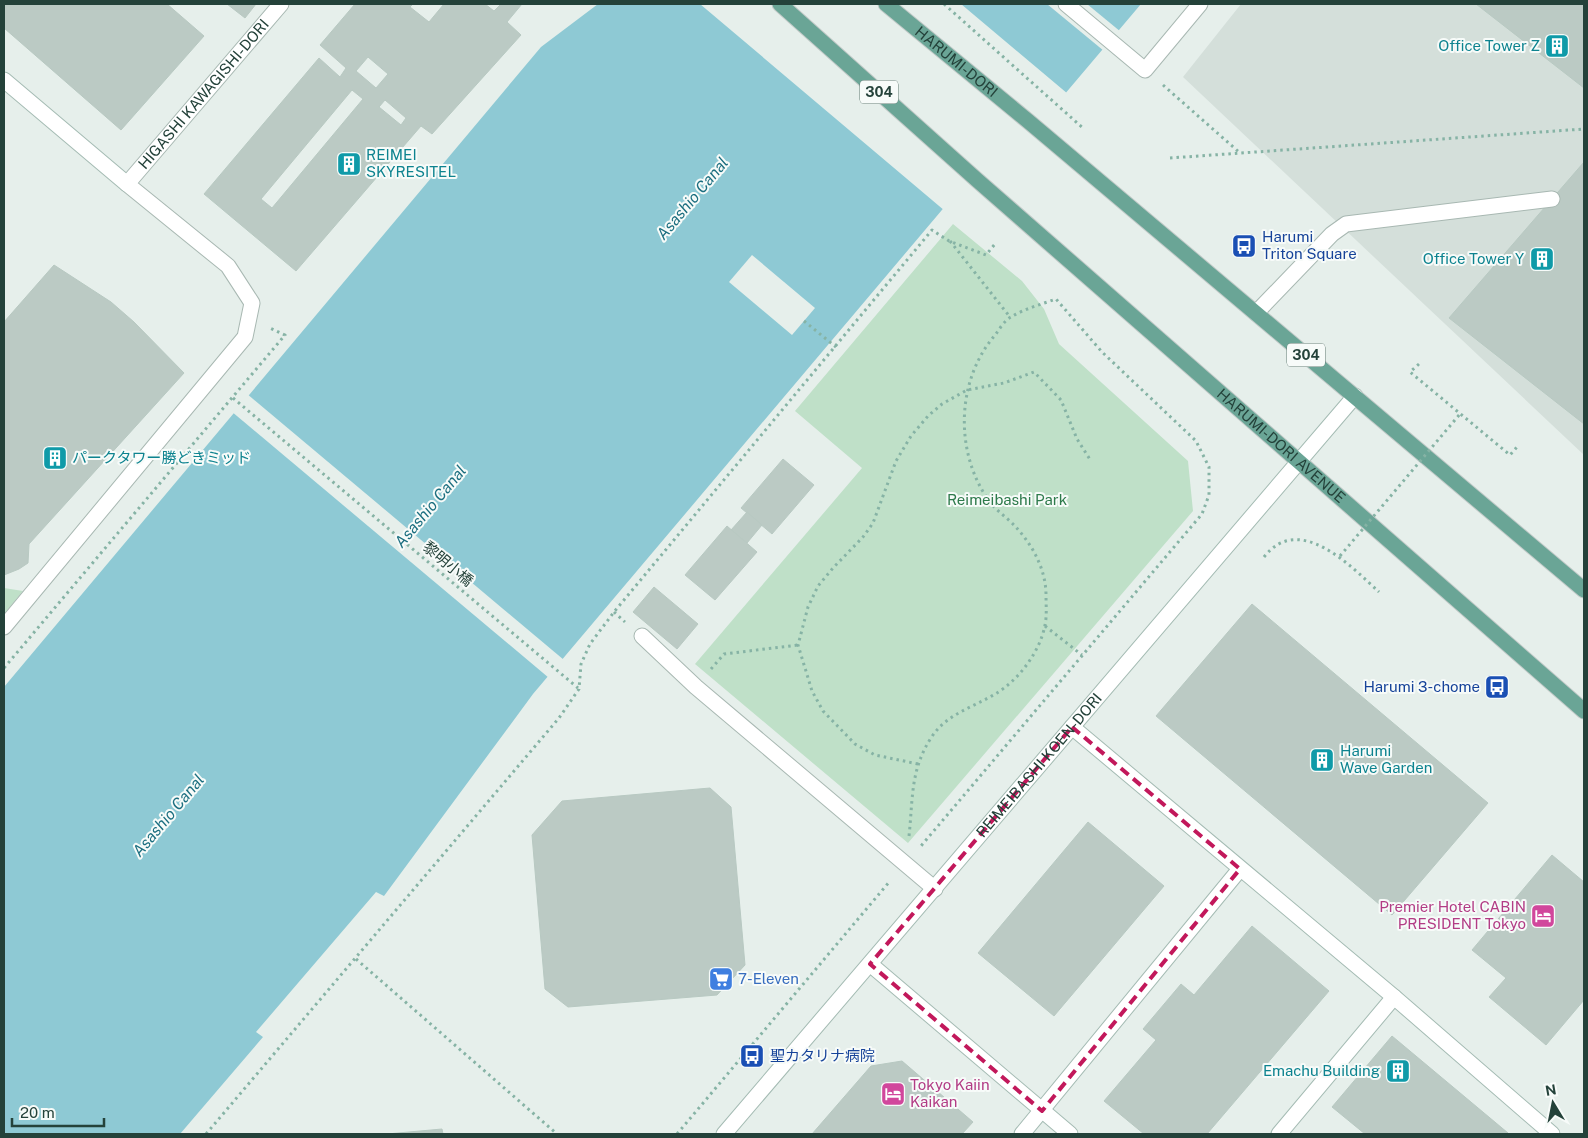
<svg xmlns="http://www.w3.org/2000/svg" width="1588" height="1138" font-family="'Public Sans','Noto Sans JP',sans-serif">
	<rect width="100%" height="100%" fill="#e6efeb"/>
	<polygon fill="#d4dfda" points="1241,4 1584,4 1584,455 1183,77"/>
	<g fill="#bfe0c8">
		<polygon points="953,224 1022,281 1044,309 1059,344 1188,461 1193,511 908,843 695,664 862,468 795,411"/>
		<polygon points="4,588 23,591 4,614"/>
	</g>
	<polygon fill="#8ec9d4" points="598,4 1141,4 1064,95 1051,83 996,146 533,694 384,896 376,892 256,1032 263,1037 180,1134 4,1134 4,687 541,47"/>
	<g fill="#e6efeb">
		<polygon points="700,4 961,4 1068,94 1063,97 1051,86 945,211"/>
		<polygon points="1047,4 1087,4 1121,32 1104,51"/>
		<polygon points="752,255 815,308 792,335 729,282"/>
		<polygon points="246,393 564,660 549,678 231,411"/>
	</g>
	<g fill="#bbcac4" stroke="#b8c9c2" fill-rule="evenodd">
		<polygon points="4,4 167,4 204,36 121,130 4,28"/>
		<polygon points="227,4 256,4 245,18"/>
		<path d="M355,4H413L410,7L429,22L444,4H485L494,11L501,4H522L507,22L521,35L432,134L421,126L296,271L204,194L319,58L340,77L346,68L320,45ZM368,57L388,74L376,88L356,71ZM352,90L363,99L272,208L261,199ZM385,100L406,118L401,125L379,107Z"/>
		<polygon points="1476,4 1584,4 1584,88"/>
		<polygon points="1584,162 1584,424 1449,318"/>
		<polygon points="54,265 111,302 134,322 184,373 29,544 28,563 19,569 4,575 4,322"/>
		<polygon points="783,459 814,485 772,534 741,508"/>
		<polygon points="747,512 762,525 747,543 731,530"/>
		<polygon points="727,526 757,552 715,600 685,575"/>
		<polygon points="654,587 698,624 677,649 633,612"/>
		<polygon points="1252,604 1488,803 1392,915 1156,716"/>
		<polygon points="710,788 731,807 745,965 717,995 568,1007 545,989 532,835 562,801"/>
		<polygon points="1088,822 1164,886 1054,1016 978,953"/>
		<polygon points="1552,855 1584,882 1584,1000 1546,1045 1489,997 1506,978 1472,950"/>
		<polygon points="1252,926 1329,991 1207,1134 1144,1134 1104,1101 1156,1040 1143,1029 1181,984 1194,995"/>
		<polygon points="1392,1036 1508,1133 1365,1134 1332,1107"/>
		<polygon points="902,1061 973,1122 962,1134 812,1134 871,1066"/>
		<polygon points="442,1129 443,1134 387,1134"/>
	</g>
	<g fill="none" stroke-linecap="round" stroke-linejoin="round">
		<defs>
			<polyline id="lane" points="1256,313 1332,234 1346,224 1552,199"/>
			<g id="street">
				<polyline points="1066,4 1145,70 1200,4"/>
				<path id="s1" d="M4,627L245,337L252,303L228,266L127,184L281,4"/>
				<polyline points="642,636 696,687 935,889"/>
			</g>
			<g id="secondary">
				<polyline points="4,80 127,184"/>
				<polyline points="1072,727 1394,997 1552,1134"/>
				<polyline points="870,964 1070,1134"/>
				<path id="s2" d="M724,1134L1355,396"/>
				<polyline points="1022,1134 1240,869"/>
				<polyline points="1279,1134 1394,997"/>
			</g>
			<g id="primary">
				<path id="s3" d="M780,4L977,180L1584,711"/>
				<path id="s4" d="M886,4L1028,121L1584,590"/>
			</g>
		</defs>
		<use href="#lane" stroke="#a8b8b2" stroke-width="17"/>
		<use href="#street" stroke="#a8b8b2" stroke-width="17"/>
		<use href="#secondary" stroke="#a4bbb3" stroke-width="17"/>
		<use href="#primary" stroke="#c2cac8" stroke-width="17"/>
		<g stroke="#86b3a5" stroke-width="3" stroke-dasharray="2.5 4" stroke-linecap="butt">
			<polyline points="944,4 1084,129"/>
			<polyline points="1163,85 1240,153"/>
			<polyline points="1170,158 1584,129"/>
			<polyline points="950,241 1010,317"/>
			<polyline points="804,321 836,347"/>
			<polyline points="1419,364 1410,372 1510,455 1517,447"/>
			<polyline points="233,398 578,688"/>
			<path d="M1264,557C1299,512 1351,566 1379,592"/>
			<polyline points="614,612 625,622"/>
			<polyline points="1045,626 1082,655"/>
			<polyline points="4,668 285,335 270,328"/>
			<polyline points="711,669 724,654 798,645"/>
			<polyline points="918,764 875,755 855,744 823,711 812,691 798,645 808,607 818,586 833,568 863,537 873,523 896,461 911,436 928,416 942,404 967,390 1004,383 1034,372 1061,400 1077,439 1091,461"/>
			<path d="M909,836C913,800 910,770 931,738C946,714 972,708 995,694C1018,681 1040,652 1045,625C1047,616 1046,605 1046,595C1046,569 1032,544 1014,525C1005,516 994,509 987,498C954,449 957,378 996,334C1000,328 1005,320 1011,317C1024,309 1042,304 1056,299L1102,352L1196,441L1209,467V495L1202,514L921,846"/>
			<polyline points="356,959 557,1134"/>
			<polyline points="206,1134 559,718 579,689 581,664 590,644 614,612 932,230 949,241 986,255 995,244"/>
			<polyline points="677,1134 890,881"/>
		</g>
		<use href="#lane" stroke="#fff" stroke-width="15"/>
		<use href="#street" stroke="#fff" stroke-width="15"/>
		<use href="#secondary" stroke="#fff" stroke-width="15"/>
		<use href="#primary" stroke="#6aa596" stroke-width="15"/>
		<polyline stroke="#86b3a5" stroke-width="3" stroke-dasharray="2.5 4" stroke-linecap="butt" points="1340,556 1460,414"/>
	</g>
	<path fill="none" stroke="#c2185b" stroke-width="4" stroke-dasharray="10 6" stroke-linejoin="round" d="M1072,727L1240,869L1042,1111L870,964Z"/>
	<defs>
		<symbol id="building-square" viewBox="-11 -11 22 22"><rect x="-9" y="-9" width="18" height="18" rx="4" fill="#0f9aa8" stroke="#f7fbf9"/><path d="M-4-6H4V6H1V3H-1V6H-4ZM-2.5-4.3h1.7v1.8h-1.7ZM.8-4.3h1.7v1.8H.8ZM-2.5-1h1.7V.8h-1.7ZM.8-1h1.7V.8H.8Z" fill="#fff"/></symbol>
		<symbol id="bus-square" viewBox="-11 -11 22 22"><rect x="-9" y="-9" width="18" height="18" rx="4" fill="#1a4fb4" stroke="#f7fbf9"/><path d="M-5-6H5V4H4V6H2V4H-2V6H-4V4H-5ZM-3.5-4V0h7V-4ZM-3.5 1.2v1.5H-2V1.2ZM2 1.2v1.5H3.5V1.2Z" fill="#fff"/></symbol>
		<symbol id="hotel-square" viewBox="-11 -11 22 22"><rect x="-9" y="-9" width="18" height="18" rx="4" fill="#d1479c" stroke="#f7fbf9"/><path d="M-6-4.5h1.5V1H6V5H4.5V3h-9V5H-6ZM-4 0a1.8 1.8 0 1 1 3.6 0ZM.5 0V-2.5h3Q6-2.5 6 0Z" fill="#fff"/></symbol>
		<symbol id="supermarket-square" viewBox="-11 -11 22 22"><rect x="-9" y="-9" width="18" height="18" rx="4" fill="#3f7fe0" stroke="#f7fbf9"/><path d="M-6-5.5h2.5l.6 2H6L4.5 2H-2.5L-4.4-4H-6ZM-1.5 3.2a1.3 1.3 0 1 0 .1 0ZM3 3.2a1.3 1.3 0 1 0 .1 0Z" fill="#fff"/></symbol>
	</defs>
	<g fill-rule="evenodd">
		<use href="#building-square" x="1543" y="32" width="28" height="28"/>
		<use href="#building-square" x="335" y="150" width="28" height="28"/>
		<use href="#bus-square" x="1230" y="232" width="28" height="28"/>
		<use href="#building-square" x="1528" y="245" width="28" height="28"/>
		<use href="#building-square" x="41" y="444" width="28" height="28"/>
		<use href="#bus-square" x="1483" y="673" width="28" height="28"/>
		<use href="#building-square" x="1308" y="746" width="28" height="28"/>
		<use href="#hotel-square" x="1529" y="902" width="28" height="28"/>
		<use href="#supermarket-square" x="707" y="965" width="28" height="28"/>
		<use href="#bus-square" x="738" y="1042" width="28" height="28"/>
		<use href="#building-square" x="1384" y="1057" width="28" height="28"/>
		<use href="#hotel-square" x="879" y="1080" width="28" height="28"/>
	</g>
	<g text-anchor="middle" stroke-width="4" stroke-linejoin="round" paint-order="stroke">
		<g fill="#f7fbf9" stroke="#637a73" stroke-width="1">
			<rect x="860" y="80.5" width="38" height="23" rx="4"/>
			<rect x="1287" y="343.5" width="38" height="23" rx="4"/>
		</g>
		<g font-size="14" font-weight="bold" fill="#24423a">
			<text x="879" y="97">304</text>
			<text x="1306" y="360">304</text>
		</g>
		<g font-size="15" fill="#0d838f" stroke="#f7fbf9" text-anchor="end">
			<text x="1540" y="51">Office Tower Z</text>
			<text x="366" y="160" text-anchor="start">REIMEI<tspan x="366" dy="17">SKYRESITEL</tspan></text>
			<text x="1524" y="264">Office Tower Y</text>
			<text x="72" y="463" text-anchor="start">パークタワー勝どきミッド</text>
			<text x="1340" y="756" text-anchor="start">Harumi<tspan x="1340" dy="17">Wave Garden</tspan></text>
			<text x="1380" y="1076">Emachu Building</text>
		</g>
		<g font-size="15" fill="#24423a" stroke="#f7fbf9">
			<text dy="5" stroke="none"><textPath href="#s4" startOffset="91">HARUMI-DORI</textPath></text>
			<text dy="5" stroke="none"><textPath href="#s1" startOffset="704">HIGASHI KAWAGISHI-DORI</textPath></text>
			<text dy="5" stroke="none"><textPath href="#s3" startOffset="668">HARUMI-DORI AVENUE</textPath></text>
			<text transform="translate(448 564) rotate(40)" y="5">黎明小橋</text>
			<text dy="5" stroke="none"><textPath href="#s2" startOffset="485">REIMEIBASHI KOEN-DORI</textPath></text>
		</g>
		<g font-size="15" fill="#164399" stroke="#f7fbf9" text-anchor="start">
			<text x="1262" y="242">Harumi<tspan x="1262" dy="17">Triton Square</tspan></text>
			<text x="1480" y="692" text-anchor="end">Harumi 3-chome</text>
			<text x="770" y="1061">聖カタリナ病院</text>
		</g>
		<g font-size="15" fill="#2d7a4b" stroke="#f7fbf9">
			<text x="1007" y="505">Reimeibashi Park</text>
		</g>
		<g font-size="15" fill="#b23c85" stroke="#f7fbf9" text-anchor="end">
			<text x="1526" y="912">Premier Hotel CABIN<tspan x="1526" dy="17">PRESIDENT Tokyo</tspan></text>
			<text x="910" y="1090" text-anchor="start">Tokyo Kaiin<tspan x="910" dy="17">Kaikan</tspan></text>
		</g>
		<g font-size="15" fill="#366cbe" stroke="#f7fbf9" text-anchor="start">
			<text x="738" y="984">7-Eleven</text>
		</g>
		<g font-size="16" font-style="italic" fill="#1c6f80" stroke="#f7fbf9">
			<text transform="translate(692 198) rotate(-50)" y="6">Asashio Canal</text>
			<text transform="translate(430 506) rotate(-50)" y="6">Asashio Canal</text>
			<text transform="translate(168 815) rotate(-50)" y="6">Asashio Canal</text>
		</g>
	</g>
	<rect width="1588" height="1138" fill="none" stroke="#24423a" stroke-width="10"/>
	<g transform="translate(1553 1103) rotate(350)" stroke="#f7fbf9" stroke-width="4" paint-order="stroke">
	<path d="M0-4L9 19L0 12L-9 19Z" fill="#24423a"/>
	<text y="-8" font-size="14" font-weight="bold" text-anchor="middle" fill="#24423a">N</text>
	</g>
	<path d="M12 1118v8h92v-8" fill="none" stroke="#24423a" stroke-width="2.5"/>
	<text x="20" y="1118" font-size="15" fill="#24423a" stroke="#f7fbf9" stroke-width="4" paint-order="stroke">20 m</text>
</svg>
